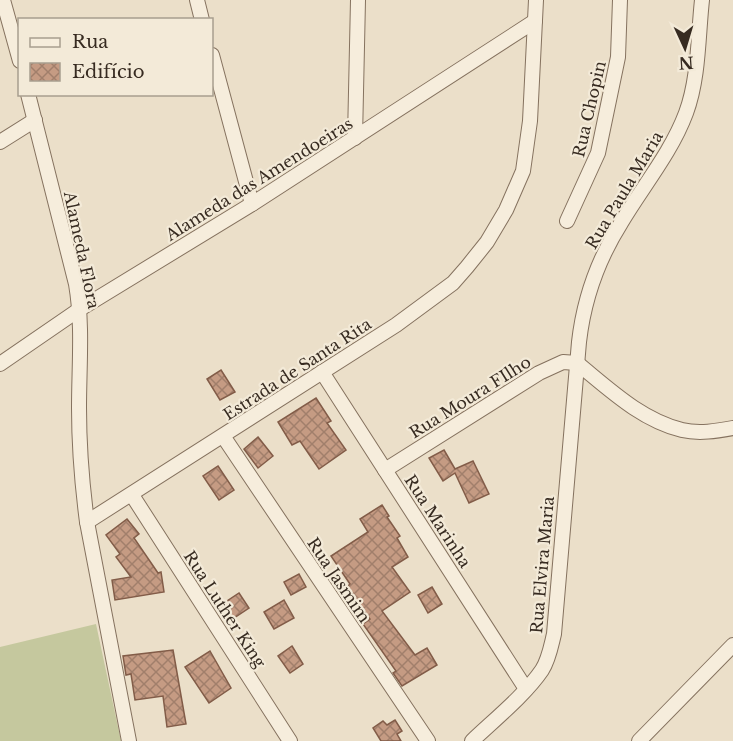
<svg xmlns="http://www.w3.org/2000/svg" width="733" height="741" font-family="'Libre Baskerville',serif">
	<defs>
		<pattern id="building-cross-hatch" width="8" height="8" patternUnits="userSpaceOnUse" patternTransform="scale(1.5)"><rect width="8" height="8" fill="#c59b83"/><path d="M0 0l8 8M0 8l8-8" fill="none" stroke="#a17f6b"/></pattern>
	</defs>
	<rect width="100%" height="100%" fill="#ebdfc9"/>
	<polygon fill="#c5c89e" points="96,624 121,741 0,741 0,647"/>
	<g fill="url(#building-cross-hatch)" stroke="#825c48" stroke-width="1.5">
		<polygon points="221,370 235,392 220,400 207,379"/>
		<polygon points="316,398 331,421 327,423 346,450 319,469 300,441 292,445 278,422"/>
		<polygon points="258,437 273,456 258,468 244,449"/>
		<polygon points="444,450 455,469 473,461 489,494 469,503 455,473 443,481 429,458"/>
		<polygon points="218,466 234,490 219,500 203,476"/>
		<polygon points="382,505 389,516 387,517 400,536 397,538 408,557 392,567 410,592 382,611 415,655 427,648 437,665 402,686 393,673 396,671 363,624 370,619 347,587 350,584 331,556 368,532 360,519"/>
		<polygon points="127,519 139,534 134,538 158,573 161,572 164,592 115,600 112,580 131,577 116,557 120,554 106,535"/>
		<polygon points="299,574 306,587 291,595 284,582"/>
		<polygon points="432,587 442,604 428,613 418,595"/>
		<polygon points="239,593 249,608 228,622 218,607"/>
		<polygon points="284,600 294,618 274,629 264,612"/>
		<polygon points="292,646 303,664 290,673 278,656"/>
		<polygon points="173,650 186,724 167,727 163,696 135,700 131,674 126,675 123,656"/>
		<polygon points="210,651 231,688 209,703 185,667"/>
		<polygon points="395,720 402,731 397,734 401,741 381,741 373,728 383,721 387,725"/>
	</g>
	<g fill="none" stroke-linecap="round" stroke-linejoin="round">
		<defs>
			<g id="minor">
				<polyline points="3,0 20,61"/>
				<polyline points="197,0 202,20"/>
				<polyline points="212,55 252,204"/>
				<path d="M28,94L76,284C83,325 79,366 79,408C79,446 82,484 87,522L129,741"/>
				<polyline points="355,138 358,0"/>
				<polyline points="0,142 35,120"/>
				<polyline points="567,221 598,153 618,57 620,0"/>
				<path d="M577,363C609,389 641,420 682,430C699,434 717,431 733,428"/>
				<polyline points="0,364 80,309 252,204 535,21"/>
				<polyline points="322,372 526,689"/>
				<polyline points="223,436 428,741"/>
				<polyline points="385,470 539,373 563,362 577,363"/>
				<polyline points="132,495 290,741"/>
				<polyline points="87,522 396,325 453,283 467,267 487,242 506,210 523,171 530,121 536,0"/>
				<path d="M472,741C494,720 525,695 542,670C549,659 551,646 554,634L579,342C584,298 597,261 621,223C643,186 671,153 686,113C699,78 698,36 702,0"/>
				<polyline points="639,741 733,645"/>
			</g>
		</defs>
		<use href="#minor" stroke="#85725f" stroke-width="16"/>
		<use href="#minor" stroke="#f6eddc" stroke-width="14"/>
	</g>
	<g text-anchor="middle" stroke-width="4.5" stroke-linejoin="round" paint-order="stroke">
		<g font-size="16" fill="#372b21" stroke="#f3ead8">
			<text transform="translate(589 109) rotate(-77)" y="6">Rua Chopin</text>
			<text transform="translate(259 179) rotate(-32)" y="6">Alameda das Amendoeiras</text>
			<text transform="translate(624 190) rotate(-59)" y="6">Rua Paula Maria</text>
			<text transform="translate(82 250) rotate(78)" y="6">Alameda Flora</text>
			<text transform="translate(297 369) rotate(-33)" y="6">Estrada de Santa Rita</text>
			<text transform="translate(470 397) rotate(-32)" y="6">Rua Moura FIlho</text>
			<text transform="translate(438 521) rotate(57)" y="6">Rua Marinha</text>
			<text transform="translate(542 565) rotate(-85)" y="6">Rua Elvira Maria</text>
			<text transform="translate(339 580) rotate(56)" y="6">Rua Jasmim</text>
			<text transform="translate(225 609) rotate(57)" y="6">Rua Luther King</text>
		</g>
	</g>
	<rect x="18" y="18" width="195" height="78" fill="#f3ead8" stroke="#a89e8f" stroke-width="1.5"/>
	<rect x="30" y="38" width="30" height="9" fill="#f6eddc" stroke="#a89e8f" stroke-width="1.5"/>
	<text x="72" y="48" font-size="18" fill="#372b21">Rua</text>
	<rect x="30" y="63" width="30" height="18" fill="url(#building-cross-hatch)" stroke="#a89e8f" stroke-width="1.5"/>
	<text x="72" y="78" font-size="18" fill="#372b21">Edifício</text>
	<g transform="translate(685 48) rotate(176)" stroke="#f3ead8" stroke-width="4.5" paint-order="stroke">
	<path d="M0-4.5L10 22L0 15L-10 22Z" fill="#372b21"/>
	<text y="-9" font-size="16" font-weight="bold" text-anchor="middle" fill="#372b21">N</text>
	</g>
</svg>
